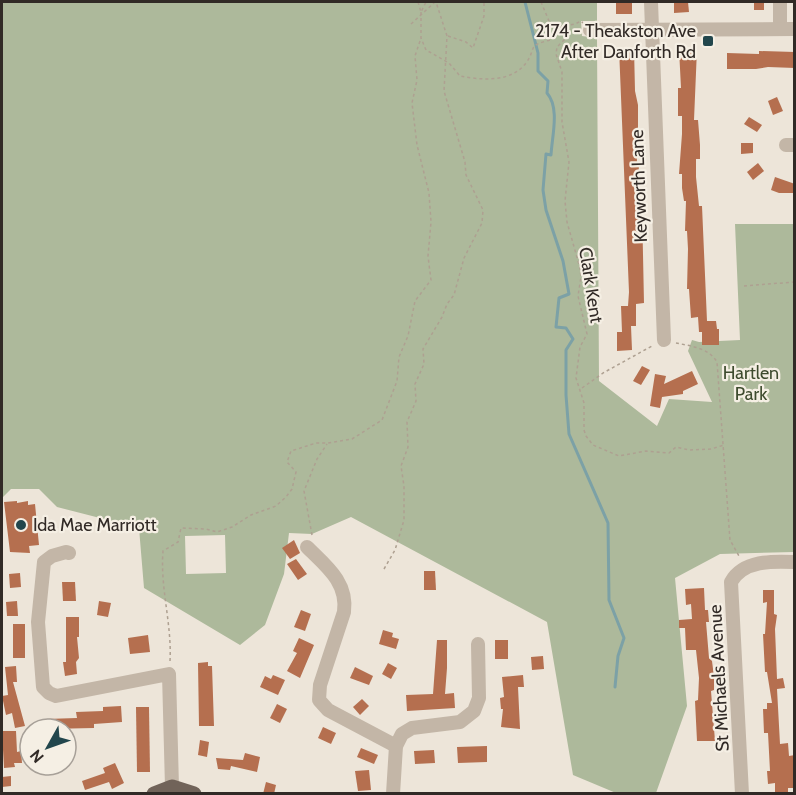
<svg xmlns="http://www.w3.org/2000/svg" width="796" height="795" font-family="Cabin,sans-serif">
	<rect width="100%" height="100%" fill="#ede5d9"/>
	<path fill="#adb99b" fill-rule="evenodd" d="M2,2H597V21H581L582,36L597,38L599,381L657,426L669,399L712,402L688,351L692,340L699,342L740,340L735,224H794V552L720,554L675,578L687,706L656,793H616L573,775L547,622L351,517L312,534L289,533L284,574L265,625L240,645L144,588L139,528L57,507L39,489H11L2,498ZM225,535L226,573L186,574L185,536Z"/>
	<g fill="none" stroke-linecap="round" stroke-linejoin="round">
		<path stroke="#7ca1a6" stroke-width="3" d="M525,2L538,53V71L548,81L547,93C560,108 552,136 551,155L546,154L543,190L546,210L563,261L569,294L559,298L556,327L566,328L573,339L566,350V395L569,434L608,523L609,600L624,638L618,656L615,687"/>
	</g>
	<g fill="#b56f4f">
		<polygon points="674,2 688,2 689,12 674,13"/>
		<rect x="754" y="2" width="10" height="8"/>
		<rect x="616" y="3" width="16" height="11"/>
		<polygon points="619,48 634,48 635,91 638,105 638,143 636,143 637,162 639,162 638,192 642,206 644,303 636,304 636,326 631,326 632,350 617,351 617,332 622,332 621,306 628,306 629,292"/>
		<polygon points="679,49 697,49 694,120 698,120 700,145 700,159 696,159 696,177 699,206 702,206 707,321 716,321 717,329 719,329 719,345 702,345 702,332 699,332 698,317 691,318 689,289 687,289 688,249 687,231 685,231 686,201 684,201 682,188 682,174 679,174 682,134 682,116 678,116 678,88 681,88"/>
		<polygon points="759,51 795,52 795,68 768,67 756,69 727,69 727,53 759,54"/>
		<polygon points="777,97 783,111 773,115 768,101"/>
		<polygon points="749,117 762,125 757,132 744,124"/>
		<polygon points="741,143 753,143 753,153 741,154"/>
		<polygon points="758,163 764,171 753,180 747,172"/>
		<polygon points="775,177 795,184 795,193 779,193 771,190"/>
		<polygon points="642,366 650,370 641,385 633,381"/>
		<polygon points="692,371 698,384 683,391 683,394 662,397 660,408 650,406 655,374 666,376 664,384"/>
		<polygon points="17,501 17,503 28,501 28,505 35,504 39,545 29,546 30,553 10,552 4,502"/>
		<polygon points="294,540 300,553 290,559 282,548"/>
		<polygon points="296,559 307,574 298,580 287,564"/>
		<polygon points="424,571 435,571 436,590 424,590"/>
		<polygon points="20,573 21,587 10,588 9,574"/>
		<polygon points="62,582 75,582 76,601 63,601"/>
		<polygon points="704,588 705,610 708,610 709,622 706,622 709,658 712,661 714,677 714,690 711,691 715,741 697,741 695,701 698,700 699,678 696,650 686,650 685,628 679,628 679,620 692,619 691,604 686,605 685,589"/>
		<polygon points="763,590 774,590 774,614 777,615 775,629 777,679 783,678 785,688 777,689 780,744 788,743 789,756 795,755 795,788 788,788 788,794 775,794 775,783 768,784 767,771 770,771 768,733 764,733 763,709 767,709 767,703 772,703 767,672 765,672 763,634 765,634 767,602 763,603"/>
		<polygon points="17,601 18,616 7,616 6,602"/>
		<polygon points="99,601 111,603 108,617 97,615"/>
		<polygon points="301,610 311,614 305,631 294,627"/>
		<polygon points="66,617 79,617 79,637 77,637 79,658 76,662 77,674 65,676 63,662 66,662"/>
		<rect x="13" y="624" width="12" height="34"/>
		<polygon points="383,630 393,633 392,637 399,639 396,649 379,644"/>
		<polygon points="148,635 150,652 130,654 128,638"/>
		<polygon points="299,638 314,645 300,678 287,671 297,653 293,651"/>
		<polygon points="437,640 447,640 447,668 445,694 454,693 455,708 407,711 406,695 433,694"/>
		<rect x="495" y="640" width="13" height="19"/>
		<polygon points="543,656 544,669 532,670 531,657"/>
		<polygon points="208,662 208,666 212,666 214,726 199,726 198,663"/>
		<polygon points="388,663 397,668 391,679 382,674"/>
		<polygon points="16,666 17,682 13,682 25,726 15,728 12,713 6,715 2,696 8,695 5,667"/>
		<polygon points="355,667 373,676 369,685 350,678"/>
		<polygon points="273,675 285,680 278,695 260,687 265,676 271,679"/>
		<polygon points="523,675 524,687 518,687 520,729 501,727 503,709 501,709 500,698 504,697 502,677"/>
		<polygon points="362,699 369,706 360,715 353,707"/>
		<polygon points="277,704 287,709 280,723 270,718"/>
		<polygon points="121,706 122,722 94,724 94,728 47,729 46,719 77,718 76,712 103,711 103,707"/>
		<polygon points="136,707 149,707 150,772 137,772"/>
		<polygon points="323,727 336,733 331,744 318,738"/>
		<polygon points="2,731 16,731 17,752 21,751 22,763 14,763 15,767 4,768"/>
		<polygon points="200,740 209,742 207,757 198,755"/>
		<polygon points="487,746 487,762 458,763 457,747"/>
		<polygon points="361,748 378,755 374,764 357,757"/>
		<polygon points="434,750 435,763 415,764 414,751"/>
		<polygon points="245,753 260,757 257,772 231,766 230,770 218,769 216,758 243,760"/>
		<polygon points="115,763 124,783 112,789 109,782 85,790 82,781 105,773 103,768"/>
		<polygon points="369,770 371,790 358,791 355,771"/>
		<polygon points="11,776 11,786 2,787 2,777"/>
		<polygon points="266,782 276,785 274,794 263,794"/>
	</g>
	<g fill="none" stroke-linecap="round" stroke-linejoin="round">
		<g stroke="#aea091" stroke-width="1.5" stroke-dasharray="3 3" stroke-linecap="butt">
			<polyline points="418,2 421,12 426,2"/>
			<polyline points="541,2 549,21 562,29 566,35 565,39 557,47 556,54 562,72 562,122 569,162 565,201 567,222 580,268 581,277 578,296 587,334 580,347 576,378 584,403 584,430 586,436 593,445 619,456 646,451 669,453 676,447 689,450 711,449 724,445"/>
			<path d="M421,12V38L426,50L449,63L460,76C481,80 511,83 526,63C537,48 526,46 550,40"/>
			<polyline points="411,24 435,2"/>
			<polyline points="559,27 575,24 581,21 583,23"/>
			<polyline points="448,36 466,42 473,48 484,16 484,2"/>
			<polyline points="744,286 794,282"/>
			<path d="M676,343C691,346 709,348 717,362L730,540L739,556"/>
			<polyline points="582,388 603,373 652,346"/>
			<polyline points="312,535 304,491 317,459 327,444"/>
			<polyline points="384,569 395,550 404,520 404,486 401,466 408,447 407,422 416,401 415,384 424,364 423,349 442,317 447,304 454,295 464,258 482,223 483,210 466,175 465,162 444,91 447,36 436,2"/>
			<path d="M170,661C172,624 160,588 163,551L178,542L181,528L206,529L217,532L232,527L251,515L276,506L286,497L292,489L296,472L287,462L291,451L316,443H328L352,439L382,420L397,381L399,357L408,336L415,301L431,280L428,256L431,222L429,193L417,145L412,103L417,80L415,56L421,38"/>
		</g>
		<g stroke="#c3b6a7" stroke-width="14">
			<polyline points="651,2 664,340"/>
			<polyline points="780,2 780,28"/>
			<polyline points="590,30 794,29"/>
			<polyline points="786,145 794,145"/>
			<path d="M307,547C326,566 348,582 344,612L320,685L319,700L328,710L396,746"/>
			<polyline points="69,553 66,552 52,556 44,562 38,622 43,687 49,693 56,696 169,674 172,787"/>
			<polyline points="393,794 396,746 402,734 412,728 460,722 474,711 479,698 478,644"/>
			<path d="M742,794L731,582C743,560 773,561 794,562"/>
		</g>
		<polyline stroke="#716359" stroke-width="15" points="154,794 172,787 194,794"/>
	</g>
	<g fill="#22464c" stroke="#f5efe4" stroke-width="2">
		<rect x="702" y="35" width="12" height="12" rx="3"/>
		<circle cx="21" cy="525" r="6"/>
	</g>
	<g text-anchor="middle" stroke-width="4.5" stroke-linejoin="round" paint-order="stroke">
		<g font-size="18" fill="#312a26" stroke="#f5efe4" text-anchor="end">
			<text x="696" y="37">2174 - Theakston Ave<tspan x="696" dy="21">After Danforth Rd</tspan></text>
			<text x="33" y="531" text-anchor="start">Ida Mae Marriott</text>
		</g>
		<g font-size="18" fill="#312a26" stroke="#f5efe4">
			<text transform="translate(639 186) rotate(-92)" y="6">Keyworth Lane</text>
			<text transform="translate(591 285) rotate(81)" y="6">Clark Kent</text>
			<text transform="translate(719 678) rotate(-93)" y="6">St Michaels Avenue</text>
		</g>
		<g font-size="18" fill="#3e4b2e" stroke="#f5efe4">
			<text x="751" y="379">Hartlen<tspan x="751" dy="21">Park</tspan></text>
		</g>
	</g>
	<rect width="796" height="795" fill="none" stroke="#312a26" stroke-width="6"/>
	<g transform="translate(48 747) rotate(230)"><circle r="28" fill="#f5efe4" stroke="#a7a098" stroke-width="1.5"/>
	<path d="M0-4.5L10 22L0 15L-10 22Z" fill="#22464c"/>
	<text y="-9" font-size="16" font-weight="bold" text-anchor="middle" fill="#312a26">N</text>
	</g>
</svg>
